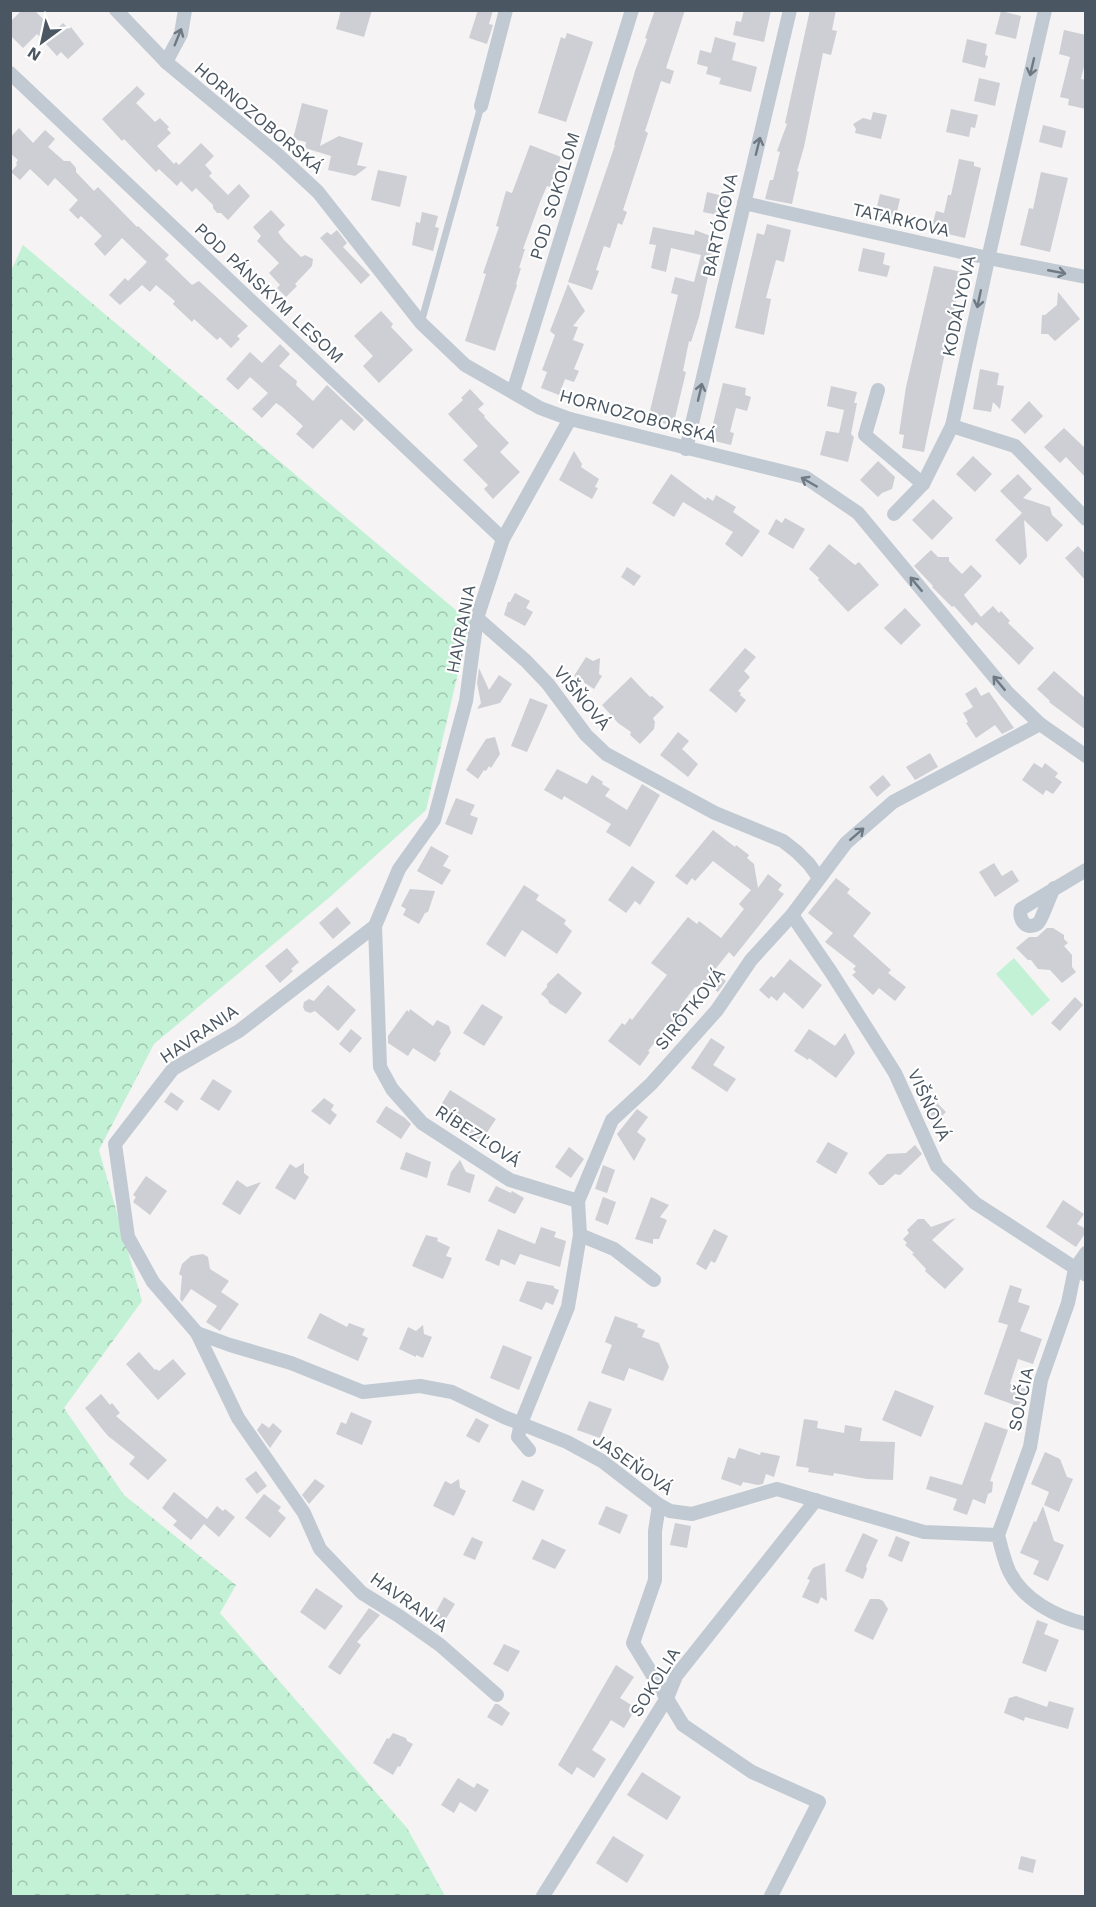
<svg xmlns="http://www.w3.org/2000/svg" width="1096" height="1907" font-family="'Work Sans',sans-serif">
	<defs>
		<pattern id="forest-crowns" width="20" height="18" patternUnits="userSpaceOnUse" patternTransform="scale(1.5)"><rect width="20" height="18" fill="#c3f1d5"/><path d="M2 6a3 3 0 1 1 6 0M12 15a3 3 0 1 1 6 0" fill="none" stroke="#a0c6b0"/></pattern>
	</defs>
	<rect width="100%" height="100%" fill="#f5f3f3"/>
	<polygon fill="url(#forest-crowns)" points="23,245 470,622 426,810 331,896 154,1044 99,1150 142,1301 64,1408 124,1495 236,1585 220,1613 407,1828 445,1896 11,1896 10,273"/>
	<polygon fill="#c3f1d5" points="1014,958 1050,1000 1032,1016 996,974"/>
	<g fill="#cdcfd5">
		<polygon points="22,10 34,10 55,31 63,23 69,29 71,27 84,44 68,59 61,52 57,56 37,34 23,48 10,35 10,22"/>
		<polygon points="341,10 372,10 364,37 336,29"/>
		<polygon points="478,10 493,10 489,24 493,25 487,44 469,38"/>
		<polygon points="655,10 685,10 666,68 674,71 670,84 661,81 645,131 648,133 623,210 627,212 622,225 618,223 610,248 604,246 596,270 599,271 592,290 568,282 615,145 614,145 635,71 647,39 645,38"/>
		<polygon points="744,10 771,10 764,42 733,35 736,21 741,22"/>
		<polygon points="810,10 836,10 832,30 837,31 831,55 823,53 804,147 797,171 799,172 792,204 765,199 770,180 773,180 780,152 777,151 787,124 785,123"/>
		<polygon points="1001,11 1021,16 1016,39 995,34"/>
		<polygon points="1064,30 1086,35 1086,58 1081,79 1086,80 1086,109 1068,105 1069,99 1060,97 1070,57 1059,54"/>
		<polygon points="567,33 593,42 566,122 538,113 561,37 565,39"/>
		<polygon points="715,37 736,43 732,60 757,67 751,92 719,84 721,78 706,74 708,67 697,64 700,50 711,53"/>
		<polygon points="967,39 987,44 985,55 988,56 985,68 962,62"/>
		<polygon points="979,78 1000,83 995,106 974,101"/>
		<polygon points="137,86 145,94 136,103 155,122 160,118 169,127 167,129 171,133 157,146 174,164 176,162 179,165 201,143 214,156 205,165 212,173 209,176 228,195 239,184 250,196 228,220 221,213 217,213 213,208 213,205 196,188 192,192 181,181 177,186 159,169 156,172 124,139 122,141 102,119"/>
		<polygon points="302,103 328,110 320,146 339,136 363,143 357,165 367,167 355,176 328,170 331,156 305,148 306,142 293,139"/>
		<polygon points="951,109 978,115 975,128 971,127 969,137 946,132"/>
		<polygon points="873,112 887,115 881,139 855,133 856,129 853,124 863,118 871,120"/>
		<polygon points="1043,125 1066,131 1062,148 1039,142"/>
		<polygon points="19,128 33,143 45,130 55,139 48,147 64,161 70,161 76,168 76,172 94,191 98,187 137,227 138,226 169,255 165,259 192,285 199,281 248,326 237,336 240,339 231,348 220,337 217,340 194,319 192,322 173,304 175,301 156,285 150,292 142,285 120,305 109,295 125,278 128,281 147,262 122,238 105,256 94,244 102,236 81,216 78,219 69,210 78,200 55,178 48,186 30,169 20,180 11,172 17,165 16,163 18,160 10,153 10,138"/>
		<polygon points="530,145 561,157 550,187 547,186 540,202 523,249 525,249 519,268 521,268 516,284 517,285 495,351 465,341 486,274 483,273 499,227 496,226 506,191 512,193"/>
		<polygon points="959,159 974,162 974,166 981,168 965,238 931,230 936,211 944,213 948,195 951,195"/>
		<polygon points="378,170 407,176 400,207 371,200"/>
		<polygon points="1041,172 1068,178 1050,252 1020,245 1029,208 1033,209"/>
		<polygon points="707,192 727,197 722,216 703,212"/>
		<polygon points="880,194 900,199 895,220 875,215"/>
		<polygon points="271,210 285,225 278,232 284,240 301,257 305,255 313,259 312,266 295,284 297,286 286,297 277,288 280,285 269,273 279,263 257,241 261,236 253,227"/>
		<polygon points="422,212 438,216 435,227 439,228 433,251 412,245 416,222 420,223"/>
		<polygon points="767,224 791,230 784,262 776,260 766,298 771,299 764,335 735,328 757,233 764,235"/>
		<polygon points="653,227 694,235 695,230 713,237 712,244 715,245 699,317 691,342 689,341 683,371 686,372 673,426 648,419 678,295 671,293 675,277 694,282 701,255 671,248 666,272 651,268 656,245 649,244"/>
		<polygon points="337,230 347,243 343,247 370,275 361,284 320,238 327,232 331,235"/>
		<polygon points="863,248 885,253 883,264 890,266 887,277 858,271"/>
		<polygon points="934,266 962,272 924,452 902,448 904,435 899,434 906,387"/>
		<polygon points="568,284 585,311 573,326 578,327 573,340 584,344 574,369 579,371 574,382 565,379 559,395 541,388 547,372 542,370 555,335 550,331"/>
		<polygon points="1058,292 1080,319 1055,341 1048,334 1041,334 1042,315 1045,315 1057,305"/>
		<polygon points="381,311 393,324 391,327 413,350 379,383 363,366 373,356 354,336"/>
		<polygon points="280,344 290,354 279,366 297,381 296,385 313,401 327,385 364,420 354,431 341,419 313,449 296,434 303,426 282,407 276,403 262,418 252,409 268,393 250,377 238,390 226,379 250,352 262,363"/>
		<polygon points="980,369 999,373 997,385 1004,386 1000,409 993,402 991,412 973,409"/>
		<polygon points="723,383 746,388 745,395 751,397 747,411 736,408 730,432 734,433 731,445 710,440 712,432 711,432"/>
		<polygon points="831,386 857,392 854,403 857,403 851,434 854,437 848,462 820,455 826,431 839,433 844,410 827,406"/>
		<polygon points="470,389 484,404 478,409 485,416 484,417 509,443 500,452 520,472 493,499 484,489 488,485 463,460 478,446 448,414 463,400 461,398"/>
		<polygon points="1029,401 1043,416 1025,434 1011,420"/>
		<polygon points="1064,428 1086,449 1086,478 1066,457 1060,463 1044,447"/>
		<polygon points="574,451 582,464 581,467 599,479 595,487 598,488 592,499 559,480"/>
		<polygon points="973,456 992,474 975,492 956,474"/>
		<polygon points="878,461 895,477 892,489 882,493 878,497 860,480"/>
		<polygon points="671,474 706,500 707,497 713,501 716,495 736,507 733,512 760,531 742,557 725,544 733,532 683,502 674,517 652,503"/>
		<polygon points="1018,474 1032,489 1023,498 1050,507 1052,515 1063,525 1047,542 1024,520 1027,557 1020,565 995,540 1022,513 1000,491"/>
		<polygon points="933,499 953,518 932,540 912,520"/>
		<polygon points="785,518 805,529 793,549 768,534 776,519 782,523"/>
		<polygon points="829,544 855,565 859,562 879,585 848,612 818,580 819,578 809,569"/>
		<polygon points="1078,546 1086,555 1086,581 1065,558"/>
		<polygon points="931,550 938,557 949,557 949,561 962,574 971,565 982,576 964,595 981,617 993,606 999,613 1001,611 1010,621 1008,623 1034,648 1019,665 976,622 972,626 954,606 952,607 932,587 933,586 914,566"/>
		<polygon points="627,567 641,576 634,586 621,577"/>
		<polygon points="515,593 530,601 526,608 533,612 525,626 504,615 508,602 510,602"/>
		<polygon points="905,608 921,625 901,645 884,628"/>
		<polygon points="745,648 756,657 744,671 750,677 738,691 741,693 740,695 746,700 736,713 709,690"/>
		<polygon points="586,657 593,661 600,658 599,674 602,676 594,689 574,676"/>
		<polygon points="479,668 489,690 499,675 512,684 500,703 477,709 481,703 477,683"/>
		<polygon points="1054,671 1086,699 1086,730 1049,702 1050,701 1037,689"/>
		<polygon points="631,677 650,697 652,696 664,707 653,718 655,722 654,729 640,744 630,735 631,732 618,723 602,705"/>
		<polygon points="976,687 981,696 989,692 1014,728 1002,734 995,725 976,738 966,723 968,722 963,713 973,707 965,694"/>
		<polygon points="530,698 548,705 527,752 511,746"/>
		<polygon points="678,732 689,741 682,749 698,764 688,777 660,755"/>
		<polygon points="495,737 500,754 491,768 489,766 486,771 484,770 478,779 466,770 486,739"/>
		<polygon points="930,753 938,767 915,780 906,767"/>
		<polygon points="1034,763 1042,768 1045,763 1058,773 1055,777 1062,782 1053,794 1046,790 1043,795 1022,780"/>
		<polygon points="557,769 587,784 592,775 603,782 602,784 610,789 605,796 627,810 642,784 660,795 630,847 606,832 611,824 564,796 562,800 544,790"/>
		<polygon points="883,775 891,785 877,797 869,787"/>
		<polygon points="456,798 475,805 470,815 478,818 472,835 445,824"/>
		<polygon points="713,830 735,847 736,845 749,855 747,858 754,864 758,888 768,874 782,885 778,890 784,894 734,957 729,952 713,972 726,981 718,992 704,981 700,988 695,987 681,1005 687,1010 680,1019 682,1021 672,1034 665,1029 648,1051 650,1052 640,1066 608,1041 622,1023 625,1025 630,1018 632,1020 667,975 651,963 688,917 697,924 699,921 721,938 744,909 739,904 751,890 713,861 695,881 692,878 687,885 675,876"/>
		<polygon points="431,846 449,856 443,866 451,870 442,885 417,871"/>
		<polygon points="994,863 1002,876 1012,870 1019,881 995,897 979,872"/>
		<polygon points="632,866 655,882 640,905 635,901 626,913 608,900"/>
		<polygon points="836,878 850,889 847,893 871,913 853,936 891,970 888,973 906,987 895,1001 879,988 873,995 852,975 856,972 853,969 856,966 825,942 833,933 808,913"/>
		<polygon points="524,885 539,895 536,900 566,920 564,924 572,931 557,954 522,930 505,957 486,944"/>
		<polygon points="410,889 435,891 428,912 425,913 419,924 403,915 406,909 401,906"/>
		<polygon points="337,907 351,923 333,939 319,923"/>
		<polygon points="1047,928 1053,928 1064,935 1064,939 1068,943 1064,946 1072,955 1072,967 1076,972 1062,983 1050,970 1038,969 1031,960 1028,960 1016,948 1029,937 1037,937"/>
		<polygon points="287,948 299,962 291,969 293,971 280,983 265,966"/>
		<polygon points="790,959 822,985 803,1009 784,992 777,1001 771,996 769,999 759,990 771,976 774,978"/>
		<polygon points="558,973 582,993 566,1014 549,1003 548,1000 541,994 547,987 547,984"/>
		<polygon points="328,985 356,1010 338,1031 315,1011 310,1013 305,1011 303,1007 304,1002 309,999 314,1001"/>
		<polygon points="1075,997 1083,1005 1060,1031 1051,1023"/>
		<polygon points="482,1004 503,1017 484,1046 463,1033"/>
		<polygon points="410,1009 433,1026 437,1020 449,1026 451,1033 439,1052 441,1053 435,1062 413,1048 408,1056 388,1043 388,1036 407,1010 409,1012"/>
		<polygon points="351,1029 362,1038 350,1053 339,1044"/>
		<polygon points="809,1029 835,1046 845,1033 855,1053 836,1078 809,1058 808,1060 794,1051"/>
		<polygon points="711,1038 725,1047 713,1065 736,1079 727,1092 691,1068"/>
		<polygon points="213,1079 232,1091 219,1111 200,1099"/>
		<polygon points="450,1090 496,1119 480,1143 449,1123 452,1119 438,1110"/>
		<polygon points="171,1092 184,1101 177,1111 164,1102"/>
		<polygon points="324,1098 334,1105 331,1110 337,1115 330,1125 311,1111"/>
		<polygon points="933,1099 946,1112 936,1122 923,1109"/>
		<polygon points="386,1106 405,1118 411,1124 401,1139 376,1122"/>
		<polygon points="637,1109 648,1117 637,1132 646,1139 634,1161 617,1134"/>
		<polygon points="828,1142 848,1153 836,1174 816,1162"/>
		<polygon points="915,1145 922,1154 900,1175 895,1174 883,1185 879,1185 868,1173 887,1154 906,1153"/>
		<polygon points="569,1147 584,1159 571,1178 555,1167"/>
		<polygon points="406,1152 431,1162 427,1178 400,1169"/>
		<polygon points="460,1160 466,1172 475,1175 470,1193 447,1185 451,1172"/>
		<polygon points="304,1163 304,1173 309,1177 295,1200 275,1188 290,1164 296,1168"/>
		<polygon points="603,1165 615,1170 607,1193 595,1189"/>
		<polygon points="146,1176 167,1191 150,1215 133,1202 136,1197 133,1195"/>
		<polygon points="237,1180 247,1187 261,1182 240,1215 222,1204"/>
		<polygon points="496,1186 511,1193 512,1191 524,1198 515,1214 488,1201"/>
		<polygon points="603,1197 616,1202 608,1225 595,1220"/>
		<polygon points="651,1197 669,1205 660,1217 667,1220 659,1239 653,1239 653,1244 635,1239"/>
		<polygon points="1063,1200 1084,1214 1077,1224 1086,1229 1086,1232 1076,1247 1046,1227"/>
		<polygon points="956,1218 932,1240 964,1269 945,1289 925,1271 926,1269 912,1254 914,1253 905,1245 907,1243 903,1239 909,1233 907,1230 918,1219 924,1219 931,1227"/>
		<polygon points="541,1227 556,1232 554,1237 566,1241 560,1267 520,1254 515,1265 501,1259 499,1266 485,1260 498,1229 535,1244"/>
		<polygon points="714,1229 728,1236 715,1263 711,1261 706,1270 696,1264"/>
		<polygon points="426,1235 438,1238 437,1241 450,1247 446,1256 452,1258 443,1279 412,1266"/>
		<polygon points="203,1254 208,1257 210,1269 229,1281 221,1292 239,1304 220,1331 206,1322 217,1306 191,1289 182,1302 180,1299 182,1276 179,1274 182,1264 191,1256"/>
		<polygon points="527,1281 554,1286 554,1288 559,1290 553,1305 546,1302 542,1310 519,1301"/>
		<polygon points="1010,1285 1022,1289 1018,1302 1030,1306 1020,1331 1042,1339 1033,1364 1018,1359 1010,1384 1026,1389 1020,1407 984,1394 1008,1325 998,1322"/>
		<polygon points="320,1313 347,1327 349,1323 365,1329 362,1335 368,1338 358,1361 307,1338"/>
		<polygon points="615,1316 638,1324 637,1327 645,1330 642,1337 659,1343 669,1367 663,1381 629,1368 624,1381 601,1373 612,1345 605,1342"/>
		<polygon points="423,1325 424,1334 432,1337 423,1358 416,1355 416,1357 399,1349 408,1327 416,1331"/>
		<polygon points="503,1345 532,1357 519,1390 490,1378"/>
		<polygon points="139,1352 155,1370 156,1369 159,1371 173,1359 186,1374 158,1400 126,1364"/>
		<polygon points="895,1390 934,1406 921,1437 882,1420"/>
		<polygon points="101,1394 110,1405 112,1403 120,1413 116,1416 167,1460 148,1480 129,1464 135,1457 108,1436 85,1408"/>
		<polygon points="589,1401 612,1409 600,1438 577,1430"/>
		<polygon points="351,1412 372,1421 362,1445 336,1434 341,1422 346,1424"/>
		<polygon points="476,1418 489,1425 479,1443 466,1436"/>
		<polygon points="804,1419 818,1421 817,1428 844,1433 845,1425 862,1428 860,1441 895,1442 893,1480 867,1479 834,1473 833,1476 808,1472 809,1468 796,1466"/>
		<polygon points="985,1422 1008,1430 990,1481 993,1482 992,1492 988,1494 985,1504 973,1499 967,1515 953,1510 957,1499 926,1489 930,1476 962,1485"/>
		<polygon points="262,1423 269,1428 273,1423 282,1431 270,1448 257,1430"/>
		<polygon points="739,1448 760,1455 761,1452 780,1456 774,1477 766,1474 763,1484 758,1485 743,1482 741,1486 721,1479 728,1457 735,1459"/>
		<polygon points="1045,1452 1060,1459 1067,1477 1073,1479 1059,1512 1044,1505 1049,1492 1031,1484"/>
		<polygon points="256,1471 267,1486 257,1494 245,1479"/>
		<polygon points="315,1479 325,1486 309,1504 302,1495"/>
		<polygon points="459,1479 460,1488 466,1491 454,1516 433,1506 445,1481 451,1484"/>
		<polygon points="522,1480 544,1490 534,1511 512,1501"/>
		<polygon points="174,1492 207,1519 217,1506 223,1511 225,1509 235,1517 219,1537 204,1524 191,1540 173,1525 177,1521 162,1508"/>
		<polygon points="264,1494 281,1507 278,1511 286,1518 270,1538 245,1518"/>
		<polygon points="606,1506 628,1515 620,1534 598,1524"/>
		<polygon points="1043,1506 1054,1541 1064,1545 1048,1581 1033,1574 1039,1561 1020,1553 1034,1521 1036,1522"/>
		<polygon points="675,1523 691,1526 687,1548 670,1545"/>
		<polygon points="863,1533 878,1540 866,1566 867,1569 863,1579 845,1571"/>
		<polygon points="896,1536 910,1542 902,1562 888,1556"/>
		<polygon points="472,1537 483,1542 475,1560 463,1555"/>
		<polygon points="542,1539 566,1550 555,1569 532,1559"/>
		<polygon points="825,1563 827,1601 821,1597 818,1604 802,1597 810,1580 807,1579 813,1568"/>
		<polygon points="316,1588 343,1606 325,1630 300,1612"/>
		<polygon points="444,1597 455,1604 442,1625 432,1619"/>
		<polygon points="870,1599 879,1599 883,1601 888,1609 873,1640 854,1631"/>
		<polygon points="369,1608 380,1615 357,1642 361,1645 340,1675 328,1667"/>
		<polygon points="1037,1620 1048,1624 1044,1634 1059,1640 1046,1672 1022,1663"/>
		<polygon points="504,1644 520,1651 508,1672 493,1664"/>
		<polygon points="616,1665 634,1677 620,1698 636,1708 624,1728 611,1720 592,1750 606,1759 594,1778 577,1767 572,1775 558,1765"/>
		<polygon points="1016,1696 1047,1707 1049,1701 1074,1708 1068,1729 1025,1717 1024,1721 1004,1713 1009,1698"/>
		<polygon points="495,1704 498,1704 510,1713 502,1726 487,1717"/>
		<polygon points="393,1733 406,1738 407,1741 413,1744 400,1767 398,1766 393,1775 373,1763 387,1738 389,1739"/>
		<polygon points="642,1772 681,1797 667,1820 627,1795"/>
		<polygon points="458,1778 474,1788 477,1783 489,1790 476,1812 460,1802 454,1813 441,1805"/>
		<polygon points="613,1836 644,1855 627,1883 596,1863"/>
		<polygon points="1021,1856 1036,1860 1033,1873 1018,1869"/>
	</g>
	<g fill="none" stroke-linecap="round" stroke-linejoin="round">
		<polyline stroke="#c1cad2" stroke-width="7" points="421,323 481,106"/>
		<g stroke="#c1cad2" stroke-width="14">
			<polyline points="116,10 166,62 278,155 318,192 421,323 465,365 540,408 570,419 805,477 858,513 1007,692 1040,724 1086,756"/>
			<polyline points="166,62 181,34 185,10"/>
			<polyline points="10,73 503,539"/>
			<polyline points="481,106 506,10"/>
			<polyline points="744,203 988,258 1086,277"/>
			<polyline points="878,390 865,435 923,484 952,426 990,250 1045,10"/>
			<polyline points="513,392 632,10"/>
			<polyline points="952,426 1015,446 1086,519"/>
			<polyline points="686,449 790,10"/>
			<polyline points="894,514 923,484"/>
			<polyline points="477,618 526,661 548,684 586,735 606,754 715,813 783,841 797,852 809,864 819,878"/>
			<path d="M1054,888C1050,895 1041,922 1037,924C1026,931 1018,919 1021,909L1086,870"/>
			<polyline points="792,915 831,972 895,1073 937,1166 975,1203 1086,1275"/>
			<polyline points="375,926 380,1067 392,1089 422,1123 510,1180 578,1201"/>
			<polyline points="580,1235 614,1249 654,1280"/>
			<path d="M197,1333L230,1345L291,1363L363,1392L420,1386L452,1392L504,1417L567,1442L602,1461L659,1505L670,1511L692,1514L777,1489L924,1532L998,1535C1001,1547 1004,1560 1009,1571C1023,1600 1056,1617 1086,1624"/>
			<polyline points="529,1450 518,1437 521,1423 568,1307 580,1235 578,1201 612,1120 651,1084 717,1010 751,960 792,915 846,843 893,802 1040,724"/>
			<polyline points="659,1505 655,1531 655,1580 633,1643 683,1725 752,1772 819,1802 771,1896"/>
			<polyline points="998,1535 1030,1447 1041,1380 1068,1303 1075,1269 1086,1253"/>
			<polyline points="497,1695 440,1645 399,1616 362,1593 320,1549 304,1513 238,1418 197,1333 153,1282 128,1237 115,1144 173,1069 239,1031 375,926 399,869 434,820 466,701 477,618 503,539 570,419"/>
			<polyline points="543,1896 667,1698 676,1676 816,1500"/>
		</g>
	</g>
	<defs><path id="oneway-shaft" d="M-6 0H5M1.5-3L5.5 0L1.5 3" fill="none" stroke-width="1.6" stroke-linecap="round" stroke-linejoin="round" transform="scale(1.5)"/></defs>
	<g stroke="#6e7983">
		<use href="#oneway-shaft" transform="translate(178 37) rotate(-68)"/>
		<use href="#oneway-shaft" transform="translate(1032 67) rotate(103)"/>
		<use href="#oneway-shaft" transform="translate(758 146) rotate(-76)"/>
		<use href="#oneway-shaft" transform="translate(1057 272) rotate(11)"/>
		<use href="#oneway-shaft" transform="translate(979 299) rotate(102)"/>
		<use href="#oneway-shaft" transform="translate(700 392) rotate(-77)"/>
		<use href="#oneway-shaft" transform="translate(809 482) rotate(-150)"/>
		<use href="#oneway-shaft" transform="translate(916 584) rotate(-130)"/>
		<use href="#oneway-shaft" transform="translate(999 683) rotate(-130)"/>
		<use href="#oneway-shaft" transform="translate(857 834) rotate(-41)"/>
	</g>
	<g text-anchor="middle" stroke-width="4.5" stroke-linejoin="round" paint-order="stroke">
		<g font-size="18" fill="#4a5661" stroke="#fff">
			<text transform="translate(259 118) rotate(40)" y="6">HORNOZOBORSKÁ</text>
			<text transform="translate(555 196) rotate(-73)" y="6">POD SOKOLOM</text>
			<text transform="translate(901 220) rotate(13)" y="6">TATARKOVA</text>
			<text transform="translate(720 225) rotate(-77)" y="6">BARTÓKOVA</text>
			<text transform="translate(269 293) rotate(43)" y="6">POD PÁNSKYM LESOM</text>
			<text transform="translate(959 306) rotate(-78)" y="6">KODÁLYOVA</text>
			<text transform="translate(638 416) rotate(15)" y="6">HORNOZOBORSKÁ</text>
			<text transform="translate(461 629) rotate(-79)" y="6">HAVRANIA</text>
			<text transform="translate(582 698) rotate(50)" y="6">VIŠŇOVÁ</text>
			<text transform="translate(690 1009) rotate(-51)" y="6">SIRÔTKOVÁ</text>
			<text transform="translate(199 1034) rotate(-34)" y="6">HAVRANIA</text>
			<text transform="translate(929 1105) rotate(65)" y="6">VIŠŇOVÁ</text>
			<text transform="translate(478 1136) rotate(33)" y="6">RÍBEZĽOVÁ</text>
			<text transform="translate(1021 1399) rotate(-78)" y="6">SOJČIA</text>
			<text transform="translate(633 1464) rotate(35)" y="6">JASEŇOVÁ</text>
			<text transform="translate(409 1602) rotate(35)" y="6">HAVRANIA</text>
			<text transform="translate(655 1682) rotate(-58)" y="6">SOKOLIA</text>
		</g>
	</g>
	<rect width="1096" height="1907" fill="none" stroke="#4a5661" stroke-width="24"/>
	<g transform="translate(42 42) rotate(213)" stroke="#ffffff" stroke-width="4.5" paint-order="stroke">
	<path d="M0-4.5L10 22L0 15L-10 22Z" fill="#4a5661"/>
	<text y="-9" font-size="16" font-weight="bold" text-anchor="middle" fill="#4a5661">N</text>
	</g>
</svg>
